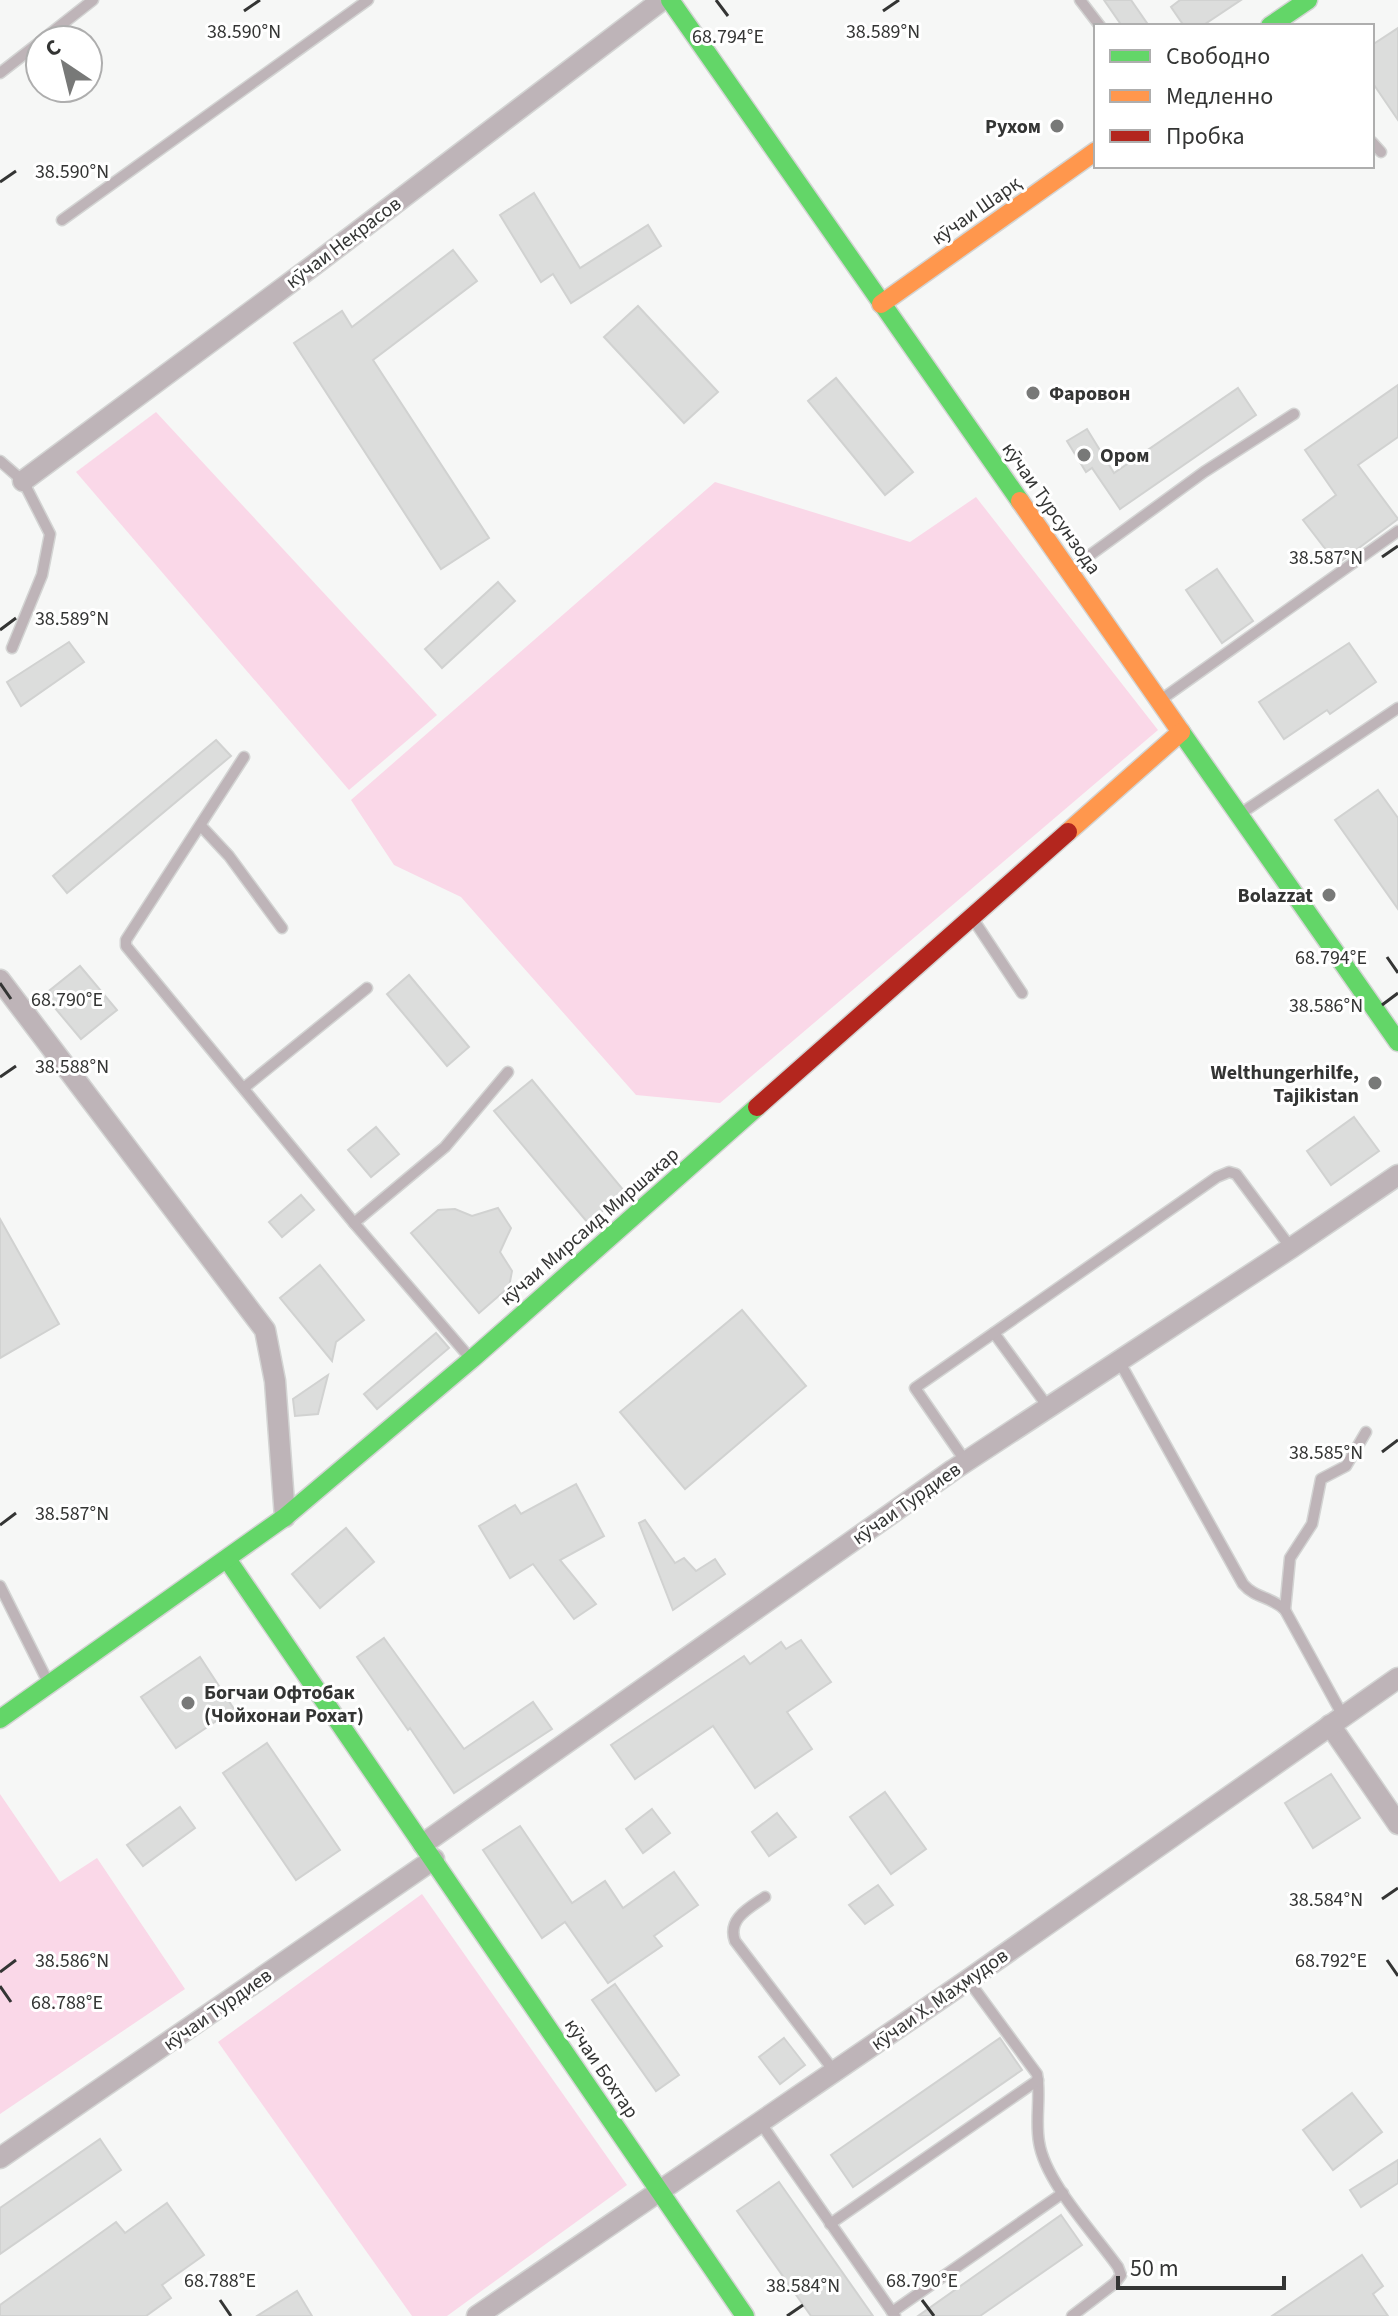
<svg xmlns="http://www.w3.org/2000/svg" width="1398" height="2316" font-family="'Source Sans 3',sans-serif">
	<rect width="100%" height="100%" fill="#f6f7f6"/>
	<g fill="#fad8e8">
		<polygon points="156,412 437,715 349,790 76,472"/>
		<polygon points="715,482 910,542 976,497 1158,730 720,1103 636,1095 461,897 394,865 351,800"/>
		<polygon points="0,1794 60,1882 97,1858 185,1989 0,2114"/>
		<polygon points="422,1894 627,2185 447,2316 412,2316 218,2042"/>
	</g>
	<g fill="#dcdddc" stroke="#d1d2d1" stroke-width="2">
		<polygon points="1104,0 1131,0 1149,26 1122,26"/>
		<polygon points="1180,0 1241,0 1202,26 1184,26 1171,7"/>
		<polygon points="1398,28 1398,120 1372,82 1372,45"/>
		<polygon points="534,193 580,268 648,225 661,246 571,303 553,274 541,282 500,215"/>
		<polygon points="453,250 477,281 373,360 489,538 441,569 294,343 342,311 352,327"/>
		<polygon points="638,306 718,392 684,423 604,337"/>
		<polygon points="836,378 913,472 885,495 808,401"/>
		<polygon points="1398,385 1398,437 1358,465 1398,519 1337,564 1303,520 1336,495 1305,450"/>
		<polygon points="1238,388 1256,415 1120,509 1092,468 1086,472 1067,441 1087,429 1114,473"/>
		<polygon points="1217,569 1253,621 1222,643 1186,590"/>
		<polygon points="498,582 515,601 442,668 425,649"/>
		<polygon points="69,642 84,662 21,706 7,682"/>
		<polygon points="1349,643 1376,682 1330,714 1327,710 1284,739 1259,702"/>
		<polygon points="216,740 231,756 67,893 53,876"/>
		<polygon points="1378,790 1398,818 1398,909 1335,820"/>
		<polygon points="80,966 117,1010 81,1039 44,995"/>
		<polygon points="409,975 469,1047 447,1066 387,994"/>
		<polygon points="532,1080 625,1192 588,1223 494,1111"/>
		<polygon points="1354,1117 1379,1151 1331,1185 1307,1151"/>
		<polygon points="376,1127 399,1154 371,1177 348,1150"/>
		<polygon points="301,1195 314,1210 282,1237 269,1222"/>
		<polygon points="498,1208 511,1228 500,1252 512,1271 509,1287 479,1313 411,1233 438,1210 455,1209 472,1216"/>
		<polygon points="0,1219 59,1324 0,1358"/>
		<polygon points="320,1265 364,1320 336,1342 332,1361 280,1298"/>
		<polygon points="742,1310 806,1386 685,1489 620,1412"/>
		<polygon points="436,1333 449,1348 377,1409 364,1394"/>
		<polygon points="328,1375 318,1414 295,1416 293,1399"/>
		<polygon points="576,1484 604,1536 560,1560 596,1604 574,1619 533,1564 510,1578 479,1526 515,1505 521,1514"/>
		<polygon points="645,1520 675,1563 684,1558 696,1571 715,1559 725,1574 673,1610 639,1523"/>
		<polygon points="346,1528 374,1562 320,1608 292,1574"/>
		<polygon points="384,1638 464,1749 533,1702 552,1729 454,1793 410,1728 408,1730 357,1657"/>
		<polygon points="801,1640 831,1682 787,1712 812,1749 755,1788 713,1726 635,1779 611,1745 744,1656 750,1664 781,1642 786,1649"/>
		<polygon points="200,1657 234,1709 176,1748 141,1697"/>
		<polygon points="267,1743 340,1850 296,1880 223,1773"/>
		<polygon points="1331,1774 1360,1818 1313,1848 1285,1803"/>
		<polygon points="885,1792 926,1849 891,1874 850,1817"/>
		<polygon points="180,1807 195,1828 143,1866 127,1845"/>
		<polygon points="652,1809 670,1833 643,1853 626,1829"/>
		<polygon points="777,1813 796,1837 769,1856 752,1832"/>
		<polygon points="520,1826 572,1903 605,1881 623,1908 674,1872 698,1905 654,1936 662,1946 608,1983 565,1922 542,1938 483,1850"/>
		<polygon points="878,1885 893,1905 865,1924 849,1905"/>
		<polygon points="615,1984 679,2075 656,2091 592,2000"/>
		<polygon points="784,2038 805,2065 780,2084 759,2057"/>
		<polygon points="1000,2038 1022,2070 853,2187 831,2155"/>
		<polygon points="1352,2093 1382,2132 1333,2170 1303,2130"/>
		<polygon points="100,2139 121,2170 0,2254 0,2208"/>
		<polygon points="1398,2160 1398,2183 1361,2207 1350,2190"/>
		<polygon points="779,2182 873,2316 811,2316 737,2211"/>
		<polygon points="167,2203 204,2255 162,2285 171,2298 146,2316 0,2316 0,2305 116,2222 125,2233"/>
		<polygon points="1061,2215 1082,2245 980,2316 918,2316"/>
		<polygon points="1362,2255 1383,2286 1373,2294 1388,2316 1272,2316"/>
		<polygon points="297,2291 312,2316 257,2316"/>
	</g>
	<g fill="none" stroke-linecap="round" stroke-linejoin="round">
		<defs>
			<g id="lane">
				<polyline points="1080,0 1100,26"/>
				<polyline points="42,40 93,0"/>
				<polyline points="0,73 40,42"/>
				<polyline points="1372,142 1381,152"/>
				<polyline points="62,220 368,0"/>
				<polyline points="0,461 23,481 50,534 42,575 12,648"/>
				<polyline points="1071,569 1204,472 1294,414"/>
				<polyline points="1162,699 1398,531"/>
				<polyline points="244,757 133,929 126,940 126,946 354,1223 470,1358"/>
				<polyline points="1240,814 1398,708"/>
				<polyline points="201,826 229,856 282,928"/>
				<polyline points="973,919 1022,993"/>
				<polyline points="245,1087 367,988"/>
				<polyline points="354,1223 445,1147 508,1072"/>
				<polyline points="994,1333 1048,1407"/>
				<path d="M1119,1361L1243,1584C1256,1599 1271,1596 1285,1610L1343,1716"/>
				<polyline points="966,1462 915,1388 1217,1177 1229,1172 1236,1174 1291,1248"/>
				<polyline points="0,1586 49,1684"/>
				<polyline points="1285,1610 1290,1558 1312,1524 1321,1479 1346,1466 1366,1432"/>
				<path d="M765,1897C749,1908 727,1919 735,1941L834,2071"/>
				<path d="M968,1980L1037,2074C1041,2097 1035,2119 1039,2142C1045,2182 1094,2233 1118,2267L1121,2275L1115,2283L1072,2316"/>
				<polyline points="760,2122 895,2316"/>
				<polyline points="830,2224 1038,2080"/>
				<polyline points="892,2312 1063,2193"/>
			</g>
			<g id="street">
				<polyline points="23,481 314,265 662,0"/>
				<polyline points="0,980 265,1330 275,1381 285,1517"/>
				<polyline points="1330,1725 1398,1824"/>
				<polyline points="423,1844 953,1470 1291,1248 1398,1175"/>
				<polyline points="0,2158 434,1859"/>
				<polyline points="477,2316 968,1980 1398,1678"/>
			</g>
			<g id="fast">
				<polyline points="670,0 1020,501"/>
				<polyline points="1270,26 1308,0"/>
				<polyline points="1181,732 1398,1042"/>
				<polyline points="227,1559 745,2316"/>
				<polyline points="0,1719 285,1517 472,1359 757,1107"/>
			</g>
			<g id="slow">
				<polyline points="881,304 1096,151"/>
				<polyline points="1020,501 1181,732"/>
				<polyline points="1068,832 1181,732"/>
			</g>
			<polyline id="jam" points="757,1107 1068,832"/>
		</defs>
		<use href="#lane" stroke="#d3d4d3" stroke-width="13"/>
		<use href="#street" stroke="#d3d4d3" stroke-width="23"/>
		<use href="#fast" stroke="#d3d4d3" stroke-width="21"/>
		<use href="#slow" stroke="#d3d4d3" stroke-width="21"/>
		<use href="#jam" stroke="#d3d4d3" stroke-width="21"/>
		<use href="#lane" stroke="#beb4b8" stroke-width="10"/>
		<use href="#street" stroke="#beb4b8" stroke-width="20"/>
		<use href="#fast" stroke="#63d668" stroke-width="18"/>
		<use href="#slow" stroke="#ff974d" stroke-width="18"/>
		<use href="#jam" stroke="#b3261e" stroke-width="18"/>
	</g>
	<path fill="none" stroke="#343534" stroke-width="3" d="M716,0L728,16M244,11L260,0M883,11L899,0M0,182L16,171M1382,557L1398,546M0,630L16,618M1387,957L1398,973M0,983L11,999M1382,1005L1398,993M0,1077L16,1066M1382,1452L1398,1440M0,1525L16,1513M1382,1899L1398,1888M1387,1960L1398,1976M0,1972L16,1960M0,1986L11,2002M220,2300L231,2316M922,2300L934,2316M787,2316L803,2305"/>
	<g fill="#787978" stroke="#fff" stroke-width="3">
		<circle cx="1057" cy="126" r="8"/>
		<circle cx="1033" cy="393" r="8"/>
		<circle cx="1084" cy="455" r="8"/>
		<circle cx="1329" cy="895" r="8"/>
		<circle cx="1375" cy="1083" r="8"/>
		<circle cx="188" cy="1703" r="8"/>
	</g>
	<g text-anchor="middle" stroke-width="6" stroke-linejoin="round" paint-order="stroke">
		<g font-size="20" font-weight="bold" fill="#343534" stroke="#fff" text-anchor="end">
			<text x="1041" y="133">Рухом</text>
			<text x="1049" y="400" text-anchor="start">Фаровон</text>
			<text x="1100" y="462" text-anchor="start">Ором</text>
			<text x="1313" y="902">Bolazzat</text>
			<text x="1359" y="1079">Welthungerhilfe,<tspan x="1359" dy="23">Tajikistan</tspan></text>
			<text x="204" y="1699" text-anchor="start">Богчаи Офтобак<tspan x="204" dy="23">(Чойхонаи Рохат)</tspan></text>
		</g>
		<g font-size="20" fill="#343534" stroke="#fff">
			<text transform="translate(976 210) rotate(-35)" y="7">кӯчаи Шарқ</text>
			<text transform="translate(343 242) rotate(-37)" y="7">кӯчаи Некрасов</text>
			<text transform="translate(1052 508) rotate(55)" y="7">кӯчаи Турсунзода</text>
			<text transform="translate(589 1226) rotate(-41)" y="7">кӯчаи Мирсаид Миршакар</text>
			<text transform="translate(906 1503) rotate(-35)" y="7">кӯчаи Турдиев</text>
			<text transform="translate(939 1999) rotate(-35)" y="7">кӯчаи Х. Маҳмудов</text>
			<text transform="translate(217 2009) rotate(-35)" y="7">кӯчаи Турдиев</text>
			<text transform="translate(602 2068) rotate(56)" y="7">кӯчаи Бохтар</text>
		</g>
	</g>
	<g font-size="20" text-anchor="middle" fill="#343534" stroke="#fff" stroke-width="6" stroke-linejoin="round" paint-order="stroke">
		<text x="244" y="38">38.590°N</text>
		<text x="883" y="38">38.589°N</text>
		<text x="728" y="43">68.794°E</text>
		<text x="72" y="178">38.590°N</text>
		<text x="1326" y="564">38.587°N</text>
		<text x="72" y="625">38.589°N</text>
		<text x="1331" y="964">68.794°E</text>
		<text x="67" y="1006">68.790°E</text>
		<text x="1326" y="1012">38.586°N</text>
		<text x="72" y="1073">38.588°N</text>
		<text x="1326" y="1459">38.585°N</text>
		<text x="72" y="1520">38.587°N</text>
		<text x="1326" y="1906">38.584°N</text>
		<text x="1331" y="1967">68.792°E</text>
		<text x="72" y="1967">38.586°N</text>
		<text x="67" y="2009">68.788°E</text>
		<text x="220" y="2287">68.788°E</text>
		<text x="922" y="2287">68.790°E</text>
		<text x="803" y="2292">38.584°N</text>
	</g>
	<rect x="1094" y="24" width="280" height="144" fill="#ffffff" stroke="#aeaeae" stroke-width="2"/>
	<rect x="1110" y="50" width="40" height="12" fill="#63d668" stroke="#aeaeae" stroke-width="2"/>
	<text x="1166" y="64" font-size="24" fill="#343534">Свободно</text>
	<rect x="1110" y="90" width="40" height="12" fill="#ff974d" stroke="#aeaeae" stroke-width="2"/>
	<text x="1166" y="104" font-size="24" fill="#343534">Медленно</text>
	<rect x="1110" y="130" width="40" height="12" fill="#b3261e" stroke="#aeaeae" stroke-width="2"/>
	<text x="1166" y="144" font-size="24" fill="#343534">Пробка</text>
	<g transform="translate(64 64) rotate(325)"><circle r="38" fill="#ffffff" stroke="#aeaeae" stroke-width="2"/>
	<path d="M0-6L14 30L0 20L-14 30Z" fill="#787978"/>
	<text y="-12" font-size="22" font-weight="bold" text-anchor="middle" fill="#343534">С</text>
	</g>
	<path d="M1118 2276v12h166v-12" fill="none" stroke="#343534" stroke-width="4"/>
	<text x="1130" y="2276" font-size="24" fill="#343534" stroke="#ffffff" stroke-width="6" paint-order="stroke">50 m</text>
</svg>
